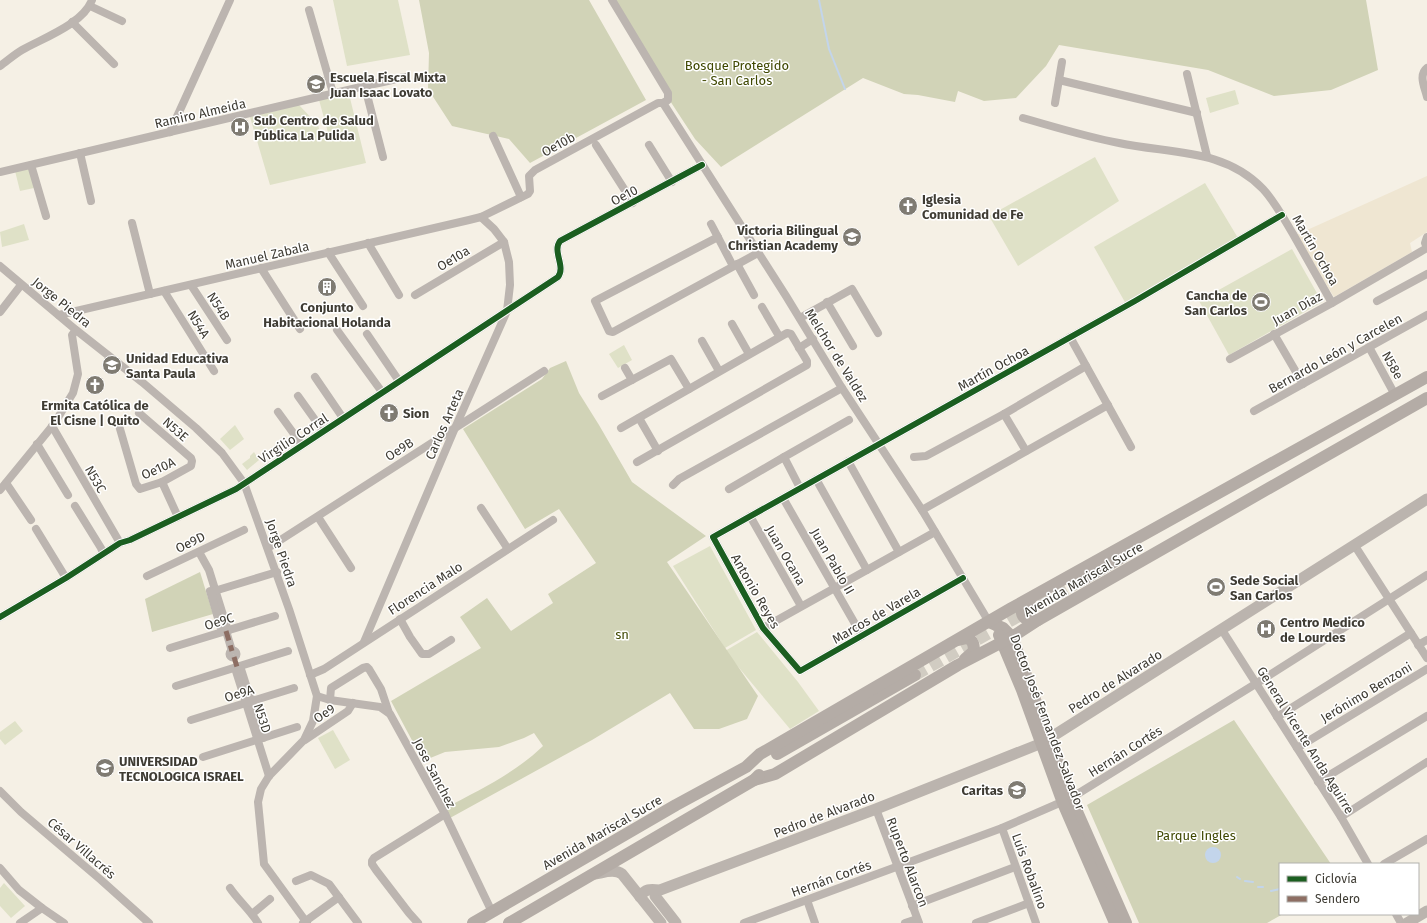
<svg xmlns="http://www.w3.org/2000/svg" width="1427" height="923" font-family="'Fira Sans',sans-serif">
	<rect width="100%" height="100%" fill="#f5f0e5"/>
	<polygon fill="#efe6d2" points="1427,176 1427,232 1410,243 1412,252 1334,297 1296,235"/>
	<g fill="#dfe1c7">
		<polygon points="333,0 398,0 410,55 347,66"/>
		<polygon points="1235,90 1239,104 1210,113 1206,98"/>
		<polygon points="349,94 366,163 270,185 250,117 299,105 318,125 322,139 329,136 319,100"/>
		<polygon points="1095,157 1119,201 1018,266 989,216"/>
		<polygon points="29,167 34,188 20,191 15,171"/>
		<polygon points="1205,183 1238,238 1126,304 1094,247"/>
		<polygon points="24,224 29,240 2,247 0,232"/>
		<polygon points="1292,249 1322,302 1229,355 1199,301"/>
		<polygon points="624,345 632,360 618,368 609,354"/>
		<polygon points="235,425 244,439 230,450 220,439"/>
		<polygon points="254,452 259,460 247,470 242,464 250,458 250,456"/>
		<polygon points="710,546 756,630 725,648 673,566"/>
		<polygon points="757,632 798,682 819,711 790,729 725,651"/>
		<polygon points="15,721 23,731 5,745 0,739 0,732"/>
		<polygon points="333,730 350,760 335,769 318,738"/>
		<polygon points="4,883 25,906 11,918 0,906 0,888"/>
	</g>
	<g fill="#d1d3b7">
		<polygon points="419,0 589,0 646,100 530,163 509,139 452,126 428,89 429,53"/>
		<polygon points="614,0 1366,0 1378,70 1331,90 1274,96 1208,70 1059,45 1046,66 1016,98 984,101 958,91 955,102 918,95 904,94 863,78 721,167 695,139 657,81"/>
		<path d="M566,361L579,393L599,425L632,482L706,536L667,562L758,696L747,719L719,729H694L670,693L592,740L450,818L445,808C480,790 515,773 543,746L534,733L524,738L499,747L445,752L423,761L391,701L481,648L460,617L487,598L511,631L553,603L548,594L596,563L559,509L525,529L463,429L542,379L550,368Z"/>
		<polygon points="200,572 213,614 152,632 145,599"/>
		<polygon points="1234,720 1331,864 1280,864 1280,914 1283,914 1267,923 1139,923 1087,805"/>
	</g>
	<circle fill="#c3d5eb" cx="1213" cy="855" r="8"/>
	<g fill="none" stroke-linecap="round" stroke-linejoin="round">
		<g stroke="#c3d5eb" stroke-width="2">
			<polyline points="819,0 829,49 845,89"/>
			<polyline points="1237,877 1240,879"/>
			<polyline points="1245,881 1253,882"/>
			<polyline points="1258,887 1263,887"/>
			<polyline points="1271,891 1280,889"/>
		</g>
		<polyline stroke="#d1ccc2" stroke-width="12" stroke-dasharray="12 6" stroke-linecap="butt" points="915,675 1084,579"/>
		<g stroke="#bcb5b0" stroke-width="8">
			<polyline points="90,6 122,21"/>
			<polyline points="309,10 333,93"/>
			<polyline points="72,22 114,64"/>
			<path d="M0,66C7,61 15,54 22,50C43,38 83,24 92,0"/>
			<path d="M1427,68C1418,75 1425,88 1427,97"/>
			<polyline points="1187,74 1207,156"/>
			<polyline points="1059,80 1197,113"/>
			<polyline points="365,87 383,157"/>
			<polyline points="663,103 786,296 842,388 922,510 989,622"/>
			<polyline points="1055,103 1062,62"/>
			<path d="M1023,118C1055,127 1087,137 1119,143C1170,154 1224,148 1263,189C1275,202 1284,219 1293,234C1306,257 1319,280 1332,303"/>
			<polyline points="170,132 230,0"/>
			<polyline points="493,136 521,197"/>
			<polyline points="596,145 633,203"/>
			<polyline points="649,145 672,182"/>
			<polyline points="80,153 91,201"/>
			<polyline points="31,165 46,216"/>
			<path d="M0,172C110,146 221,120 331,94C355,88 380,83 405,77"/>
			<polyline points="132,223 150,294"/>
			<polyline points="711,224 733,266"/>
			<polyline points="718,237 595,301 609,331 613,332 758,253"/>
			<polyline points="1427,237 1425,243 1427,248"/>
			<polyline points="368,243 399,295"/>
			<polyline points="328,252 363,306"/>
			<polyline points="737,264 754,295"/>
			<polyline points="0,266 76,330 142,382 196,428 222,453 244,483 289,609 317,696 313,721 304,740 269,776 261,789 258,802 264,864 307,923"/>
			<polyline points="261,268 300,329"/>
			<polyline points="191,285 227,340"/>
			<polyline points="164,291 214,371"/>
			<polyline points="415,295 504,242"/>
			<polyline points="1377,301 1427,274"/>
			<polyline points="827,302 853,346"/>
			<polyline points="762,307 779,336"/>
			<polyline points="0,312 21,285"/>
			<polyline points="59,315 469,220 481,217 528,194 530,191 529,176 535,170 658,103 663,103 668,100 668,93 612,0"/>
			<polyline points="800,318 852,289 878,333"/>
			<polyline points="732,324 749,354"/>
			<polyline points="337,330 382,392"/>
			<polyline points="367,334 399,381"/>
			<polyline points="1274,334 1303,384"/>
			<polyline points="1070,337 1131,447"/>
			<polyline points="702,341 719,371"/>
			<polyline points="1369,347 1395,395"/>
			<polyline points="799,348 813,339"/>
			<polyline points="1230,359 1332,303 1427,248"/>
			<polyline points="625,368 632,380"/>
			<polyline points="315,377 343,418"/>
			<polyline points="298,396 323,431"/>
			<polyline points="602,396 671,359 689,389"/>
			<polyline points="1254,411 1427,315"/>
			<polyline points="278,412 302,445"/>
			<polyline points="1004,414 1026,451"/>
			<polyline points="639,418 658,451"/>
			<polyline points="118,422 136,484 140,489 162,482 191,466 192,461 191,458 139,413"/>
			<polyline points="52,426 120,543"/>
			<polyline points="621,428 787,333 791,334 807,361 807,365 637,462"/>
			<polyline points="37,444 68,495"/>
			<polyline points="784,457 849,420"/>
			<polyline points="914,457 926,456 1004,414 1086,366"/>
			<polyline points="848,461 899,552"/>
			<polyline points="816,479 867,570"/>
			<polyline points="162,482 178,517"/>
			<polyline points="6,483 31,520"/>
			<polyline points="673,485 679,479 842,388"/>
			<polyline points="729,489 784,457 800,488"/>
			<polyline points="0,490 54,424 73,393 78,374 72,335 76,330"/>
			<polyline points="783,498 862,636"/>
			<polyline points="75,506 101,548 103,553"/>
			<polyline points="481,508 508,549"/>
			<polyline points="922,510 1108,405"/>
			<polyline points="750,516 801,606"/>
			<polyline points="318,517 351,568"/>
			<polyline points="36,529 66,578"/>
			<polyline points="1355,546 1427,658"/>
			<polyline points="268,548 544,371"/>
			<polyline points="199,552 209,570 228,631"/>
			<polyline points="147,576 244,530"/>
			<polyline points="963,578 800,671 763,628 713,537 1135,301 1282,215"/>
			<polyline points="210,591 222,632"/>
			<polyline points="211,592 277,572"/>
			<path d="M0,617L66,578L120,543L130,540L236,489L558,277C566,266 552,252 560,241L702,165"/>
			<polyline points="400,619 410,637 422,654 429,654 451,640"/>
			<polyline points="763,628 935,532"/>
			<polyline points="1222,630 1341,817 1368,864"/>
			<polyline points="226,631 232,651"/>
			<polyline points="364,642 455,428 507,311 510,285 509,262 504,242 494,229 481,217"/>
			<polyline points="1418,645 1427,640"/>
			<polyline points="170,648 275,616"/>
			<circle cx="233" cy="654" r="3.5"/>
			<polyline points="240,666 263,738"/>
			<polyline points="235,668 269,776"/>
			<polyline points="310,675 324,669 553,520"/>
			<polyline points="176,686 288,651"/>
			<polyline points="317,696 330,700 380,707 390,714 445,814 492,912"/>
			<polyline points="330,700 331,688 363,668 367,667 369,669 381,689 389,713"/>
			<polyline points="1277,717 1411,633"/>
			<polyline points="191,720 294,688"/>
			<polyline points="305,740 348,711 353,703"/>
			<polyline points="1297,748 1427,669"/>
			<polyline points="203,757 297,727"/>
			<polyline points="1318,782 1427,716"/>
			<polyline points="0,791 21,812 101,880 149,923"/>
			<polyline points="876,809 919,923"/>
			<polyline points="1341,817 1427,762"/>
			<polyline points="1002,828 1036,923"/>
			<polyline points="1384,864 1427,839"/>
			<polyline points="0,868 19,890 42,908 64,923"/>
			<polyline points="296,881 311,875 329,884 358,923"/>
			<path d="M230,888C238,900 250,910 258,923"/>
			<polyline points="807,900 815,923"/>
			<polyline points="912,906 1015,867"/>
			<polyline points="252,914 270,899"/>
			<polyline points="1396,914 1401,923"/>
			<polyline points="20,923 42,908"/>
			<polyline points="303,923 339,897"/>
			<polyline points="418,923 409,913 376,870 372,864 372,861 374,858 445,814"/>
			<polyline points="744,923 1002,828 1071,798 1257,683 1427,575"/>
			<polyline points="905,923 917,919"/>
			<polyline points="976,923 1029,903"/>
		</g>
		<g stroke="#bbb4ae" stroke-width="11">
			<path d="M595,874C603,873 614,868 622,874L661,923"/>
			<polyline points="655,896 676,923"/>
			<path d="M640,897C645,888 651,889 660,890L876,809L1042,743L1427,499"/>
			<polyline points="1407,923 1427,911"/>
		</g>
		<g stroke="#b4aca6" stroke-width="12">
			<polyline points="1084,579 1124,556"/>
			<path d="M1030,600C1027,602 1024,604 1023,607C1018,618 1031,623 1038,620"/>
			<polyline points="989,622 1003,628 1012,637 1071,798 1126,923"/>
			<polyline points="999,635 1022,690 1063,803 1115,923"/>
			<path d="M958,640L967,638C973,640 975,646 973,652L965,659"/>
			<polyline points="777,754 915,675"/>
			<polyline points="754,780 775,774 958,665 1012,637 1038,620 1427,398"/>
			<polyline points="473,923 676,805 746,767 760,754 1010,609 1427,377"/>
			<polyline points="509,923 754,780 759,775"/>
		</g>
		<g stroke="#8d6e63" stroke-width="5" stroke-dasharray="10 5" stroke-linecap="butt">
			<polyline points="226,631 232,651"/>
			<polyline points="234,657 237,667"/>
		</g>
		<defs>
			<g id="cycleway">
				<polyline points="963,578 800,671 763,628 713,537 1135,301 1282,215"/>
				<path d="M0,617L66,578L120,543L130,540L236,489L558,277C566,266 552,252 560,241L702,165"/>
			</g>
		</defs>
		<use href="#cycleway" stroke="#fff" stroke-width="8"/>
		<use href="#cycleway" stroke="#1b5e20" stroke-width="6"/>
	</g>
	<defs>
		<symbol id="school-disc" viewBox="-11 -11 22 22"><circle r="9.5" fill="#7f7b72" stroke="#fff"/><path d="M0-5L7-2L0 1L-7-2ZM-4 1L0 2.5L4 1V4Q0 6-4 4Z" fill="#fff"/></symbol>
		<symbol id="hospital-disc" viewBox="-11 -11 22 22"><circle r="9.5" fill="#7f7b72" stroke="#fff"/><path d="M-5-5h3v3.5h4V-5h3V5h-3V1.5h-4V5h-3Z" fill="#fff"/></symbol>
		<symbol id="church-disc" viewBox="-11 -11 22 22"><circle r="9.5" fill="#7f7b72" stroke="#fff"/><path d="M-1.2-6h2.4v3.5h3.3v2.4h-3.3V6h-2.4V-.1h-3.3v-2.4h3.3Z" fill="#fff"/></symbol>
		<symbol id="building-disc" viewBox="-11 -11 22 22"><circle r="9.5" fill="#7f7b72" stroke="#fff"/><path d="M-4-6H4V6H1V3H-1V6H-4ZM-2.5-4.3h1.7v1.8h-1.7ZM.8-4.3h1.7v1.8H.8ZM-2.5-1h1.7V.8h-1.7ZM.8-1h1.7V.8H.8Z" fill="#fff"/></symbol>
		<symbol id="stadium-disc" viewBox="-11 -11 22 22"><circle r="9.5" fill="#7f7b72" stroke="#fff"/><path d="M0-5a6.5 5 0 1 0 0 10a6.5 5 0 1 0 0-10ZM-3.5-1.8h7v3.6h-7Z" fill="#fff"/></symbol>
		<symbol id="university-disc" viewBox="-11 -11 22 22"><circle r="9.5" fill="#7f7b72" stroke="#fff"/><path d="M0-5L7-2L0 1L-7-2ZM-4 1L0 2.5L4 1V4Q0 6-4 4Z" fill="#fff"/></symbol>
	</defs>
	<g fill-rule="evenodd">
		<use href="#school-disc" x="305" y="73" width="22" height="22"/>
		<use href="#hospital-disc" x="229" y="116" width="22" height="22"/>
		<use href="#church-disc" x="897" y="195" width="22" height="22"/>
		<use href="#school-disc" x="841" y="226" width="22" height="22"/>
		<use href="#building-disc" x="316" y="276" width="22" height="22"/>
		<use href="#stadium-disc" x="1250" y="291" width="22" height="22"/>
		<use href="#university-disc" x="101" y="354" width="22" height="22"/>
		<use href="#church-disc" x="84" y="374" width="22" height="22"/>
		<use href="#church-disc" x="378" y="402" width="22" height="22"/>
		<use href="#stadium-disc" x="1205" y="576" width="22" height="22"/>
		<use href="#hospital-disc" x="1255" y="618" width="22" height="22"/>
		<use href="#university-disc" x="94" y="757" width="22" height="22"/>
		<use href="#school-disc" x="1006" y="779" width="22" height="22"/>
	</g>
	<g text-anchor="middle" stroke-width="3" stroke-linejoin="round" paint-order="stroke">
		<g font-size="13" fill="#3f4800" stroke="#fff">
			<text x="737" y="70">Bosque Protegido<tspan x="737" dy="15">- San Carlos</tspan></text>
			<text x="622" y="639">sn</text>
			<text x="1196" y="840">Parque Ingles</text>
		</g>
		<g font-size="13" font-weight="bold" fill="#3f3c34" stroke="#fff" text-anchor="start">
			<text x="330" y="82">Escuela Fiscal Mixta<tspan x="330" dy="15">Juan Isaac Lovato</tspan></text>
			<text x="254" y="125">Sub Centro de Salud<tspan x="254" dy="15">Pública La Pulida</tspan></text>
			<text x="922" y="204">Iglesia<tspan x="922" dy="15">Comunidad de Fe</tspan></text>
			<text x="838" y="235" text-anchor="end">Victoria Bilingual<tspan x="838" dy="15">Christian Academy</tspan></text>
			<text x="1247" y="300" text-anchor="end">Cancha de<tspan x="1247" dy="15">San Carlos</tspan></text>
			<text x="327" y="312" text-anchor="middle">Conjunto<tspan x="327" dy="15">Habitacional Holanda</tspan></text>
			<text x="126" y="363">Unidad Educativa<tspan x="126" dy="15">Santa Paula</tspan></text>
			<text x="95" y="410" text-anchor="middle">Ermita Católica de<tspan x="95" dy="15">El Cisne | Quito</tspan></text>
			<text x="403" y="418">Sion</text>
			<text x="1230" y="585">Sede Social<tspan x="1230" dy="15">San Carlos</tspan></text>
			<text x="1280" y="627">Centro Medico<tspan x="1280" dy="15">de Lourdes</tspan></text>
			<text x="119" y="766">UNIVERSIDAD<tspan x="119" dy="15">TECNOLOGICA ISRAEL</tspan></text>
			<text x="1003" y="795" text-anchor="end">Caritas</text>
		</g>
		<g font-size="13" fill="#3f3c34" stroke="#fff">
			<text transform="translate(200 113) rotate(-13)" y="5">Ramiro Almeida</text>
			<text transform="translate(558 144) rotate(-29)" y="5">Oe10b</text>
			<text transform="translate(624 195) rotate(-28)" y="5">Oe10</text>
			<text transform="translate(1316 250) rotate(60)" y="5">Martín Ochoa</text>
			<text transform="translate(267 255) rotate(-13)" y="5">Manuel Zabala</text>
			<text transform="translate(453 258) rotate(-31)" y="5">Oe10a</text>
			<text transform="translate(62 302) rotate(39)" y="5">Jorge Piedra</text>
			<text transform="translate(219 306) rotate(57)" y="5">N54B</text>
			<text transform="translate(1297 308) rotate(-29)" y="5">Juan Díaz</text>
			<text transform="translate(199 324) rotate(58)" y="5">N54A</text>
			<text transform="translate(1335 353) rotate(-29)" y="5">Bernardo León y Carcelen</text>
			<text transform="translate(837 355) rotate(58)" y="5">Melchor de Valdez</text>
			<text transform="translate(1393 365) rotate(61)" y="5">N58e</text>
			<text transform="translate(993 368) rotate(-29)" y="5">Martín Ochoa</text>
			<text transform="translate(444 424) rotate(-66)" y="5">Carlos Arteta</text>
			<text transform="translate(176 429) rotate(41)" y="5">N53E</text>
			<text transform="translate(293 438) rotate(-33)" y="5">Virgilio Corral</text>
			<text transform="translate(399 449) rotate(-33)" y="5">Oe9B</text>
			<text transform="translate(158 468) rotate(-24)" y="5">Oe10A</text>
			<text transform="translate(96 479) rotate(60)" y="5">N53C</text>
			<text transform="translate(190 542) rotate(-26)" y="5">Oe9D</text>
			<text transform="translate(282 553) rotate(71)" y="5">Jorge Piedra</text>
			<text transform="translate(786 555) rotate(60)" y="5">Juan Ocana</text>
			<text transform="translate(833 561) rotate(60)" y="5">Juan Pablo II</text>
			<text transform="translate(1083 579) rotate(-30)" y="5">Avenida Mariscal Sucre</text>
			<text transform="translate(425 588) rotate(-33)" y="5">Florencia Malo</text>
			<text transform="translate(756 591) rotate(60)" y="5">Antonio Reyes</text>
			<text transform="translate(876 615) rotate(-30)" y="5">Marcos de Varela</text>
			<text transform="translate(219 621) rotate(-17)" y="5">Oe9C</text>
			<text transform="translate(1115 681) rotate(-32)" y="5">Pedro de Alvarado</text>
			<text transform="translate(1366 692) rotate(-31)" y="5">Jerónimo Benzoni</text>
			<text transform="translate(239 693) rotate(-17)" y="5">Oe9A</text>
			<text transform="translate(324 713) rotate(-34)" y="5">Oe9</text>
			<text transform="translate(263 718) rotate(72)" y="5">N53D</text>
			<text transform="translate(1048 722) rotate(69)" y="5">Doctor José Fernandez Salvador</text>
			<text transform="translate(1306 740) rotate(58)" y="5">General Vicente Anda Aguirre</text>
			<text transform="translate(1125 751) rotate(-32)" y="5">Hernán Cortés</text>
			<text transform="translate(435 773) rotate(62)" y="5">Jose Sanchez</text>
			<text transform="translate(824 814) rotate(-21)" y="5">Pedro de Alvarado</text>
			<text transform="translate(602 832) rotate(-30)" y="5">Avenida Mariscal Sucre</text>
			<text transform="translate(82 848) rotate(41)" y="5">César Villacrés</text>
			<text transform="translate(908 862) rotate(69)" y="5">Ruperto Alarcon</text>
			<text transform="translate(1030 871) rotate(70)" y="5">Luis Robalino</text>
			<text transform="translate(831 878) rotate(-20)" y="5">Hernán Cortés</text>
		</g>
	</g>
	<rect x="1279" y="863" width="140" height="52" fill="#ffffff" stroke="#b2b1ae"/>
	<rect x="1287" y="876" width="20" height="6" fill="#1b5e20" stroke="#b2b1ae"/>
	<text x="1315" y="883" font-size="12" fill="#3f3c34">Ciclovía</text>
	<rect x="1287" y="896" width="20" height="6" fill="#8d6e63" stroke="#b2b1ae"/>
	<text x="1315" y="903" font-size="12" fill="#3f3c34">Sendero</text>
</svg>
